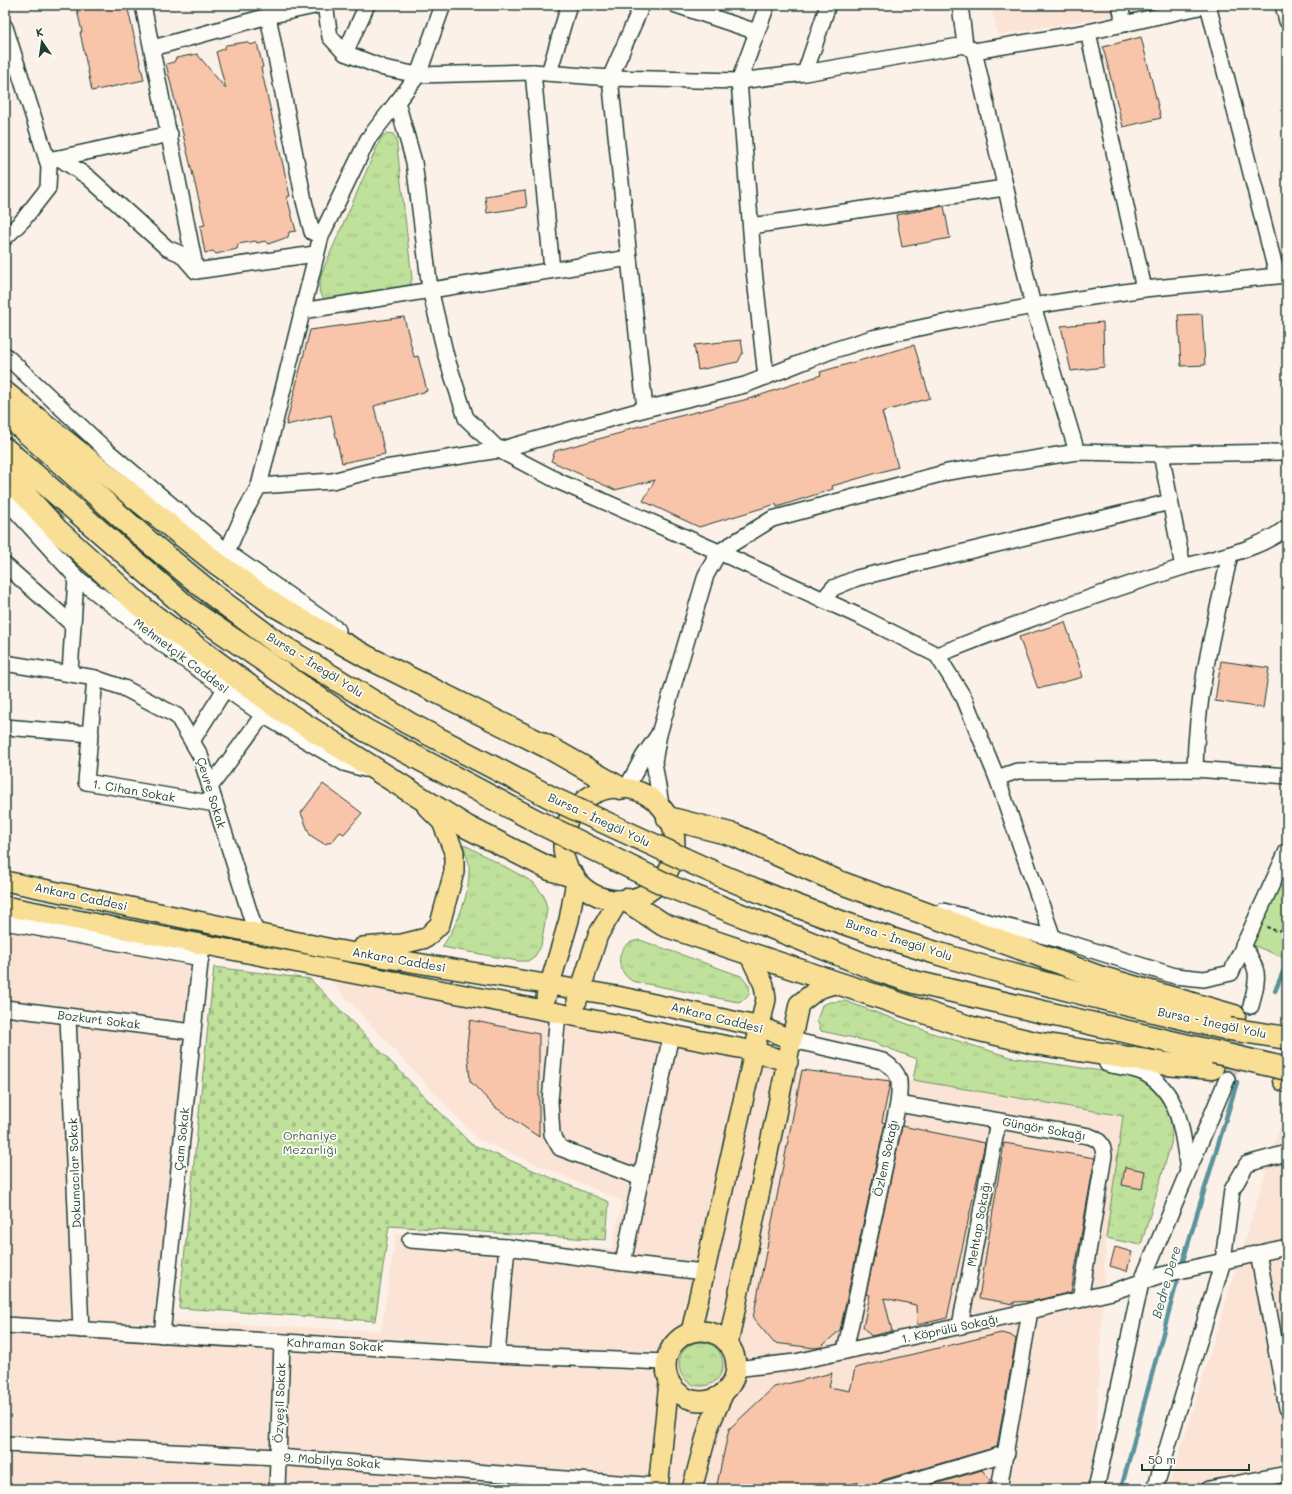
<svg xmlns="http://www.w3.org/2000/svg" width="1292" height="1494" font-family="Mali,sans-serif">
	<defs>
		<pattern id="grass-tufts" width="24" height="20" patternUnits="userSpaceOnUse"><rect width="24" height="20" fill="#bfe19b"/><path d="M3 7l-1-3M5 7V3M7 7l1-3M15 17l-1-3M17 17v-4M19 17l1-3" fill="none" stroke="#a4c286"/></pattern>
		<pattern id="cemetery-stones" width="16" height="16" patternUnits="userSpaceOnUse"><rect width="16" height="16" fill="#bfe19b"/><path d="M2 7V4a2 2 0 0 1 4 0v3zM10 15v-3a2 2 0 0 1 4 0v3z" fill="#a4c286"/></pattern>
	</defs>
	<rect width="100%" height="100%" fill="#fcf1e8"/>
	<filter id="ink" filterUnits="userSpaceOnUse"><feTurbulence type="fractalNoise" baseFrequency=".025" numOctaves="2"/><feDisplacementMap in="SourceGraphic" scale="8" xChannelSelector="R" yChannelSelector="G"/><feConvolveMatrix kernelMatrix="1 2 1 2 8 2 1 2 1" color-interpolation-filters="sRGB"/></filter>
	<g filter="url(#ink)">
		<g fill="#fbe4d5">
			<polygon points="990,5 1154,5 1152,9 998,35"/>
			<polygon points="5,921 206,952 173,1321 381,1331 396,1234 612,1248 622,1201 477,1139 323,973 804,1073 913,1080 1123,1116 1106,1238 1094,1477 1089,1489 5,1489"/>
			<polygon points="1284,1113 1287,1113 1287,1489 1168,1489"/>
		</g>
		<g fill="url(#grass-tufts)" stroke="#6f8f68">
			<polygon points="387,133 393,134 396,138 412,279 410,287 335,300 325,299 320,294 319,286 322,272 381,138"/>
			<path d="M463,844L533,882L544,896L547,909L541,946L535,956L528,961H518L442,947C457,925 469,898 469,871C470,863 465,852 463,844Z"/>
			<path d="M640,940L741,976L749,986C751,996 747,999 738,1002L632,981C613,969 616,942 640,940Z"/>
			<path d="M845,1001L932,1033L1010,1057L1140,1077C1162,1095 1175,1115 1171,1144L1141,1245L1106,1238L1123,1116L913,1080L917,1059L872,1042L821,1031L817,1020L822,1005L830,1002Z"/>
			<circle cx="701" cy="1364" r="22"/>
		</g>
		<polygon fill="url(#cemetery-stones)" stroke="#6f8f68" points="214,967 310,979 471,1144 609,1202 606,1240 389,1226 375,1321 179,1308"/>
		<polygon fill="#bfe19b" stroke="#6f8f68" points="1287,867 1287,959 1250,944"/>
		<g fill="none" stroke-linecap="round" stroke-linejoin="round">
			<g stroke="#5a939c" stroke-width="4.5">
				<polyline points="1275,991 1287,963"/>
				<polyline points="1181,1267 1237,1082"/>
				<polyline points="1121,1489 1179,1274"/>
			</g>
		</g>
		<g fill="#f9c5aa" stroke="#1f3d34">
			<polygon points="76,5 127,5 144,80 92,91 80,32 82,32"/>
			<polygon points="1141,37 1161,118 1123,127 1103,47"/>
			<polygon points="247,42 250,45 257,43 263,67 261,68 290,196 287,197 296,231 289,232 288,237 268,244 265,241 257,243 256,241 238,244 237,249 216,254 213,251 205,253 200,226 205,225 166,64 174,62 176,58 197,54 226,89 216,52 224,49 226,45"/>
			<polygon points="525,190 527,207 487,213 485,196"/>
			<polygon points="944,206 950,238 902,247 896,215"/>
			<polygon points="1202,314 1205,365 1181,366 1178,315"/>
			<polygon points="404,317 414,357 418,356 427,391 374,406 385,454 342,463 331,415 286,425 310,330"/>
			<polygon points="1103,322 1104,367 1071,371 1061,326"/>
			<polygon points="741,340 743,352 738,362 698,370 694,345"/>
			<polygon points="914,345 930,398 882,412 898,467 832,486 833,489 777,507 776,504 699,527 643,501 655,480 615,490 551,461 555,451 624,432 624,430 752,398 821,375 820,372"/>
			<polygon points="1065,622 1083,677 1038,689 1019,637"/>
			<polygon points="1221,661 1269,668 1263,708 1215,701"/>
			<polygon points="323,784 362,813 344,834 340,832 332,842 324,844 310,835 301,813"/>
			<polygon points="470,1020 539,1034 539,1137 495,1107 470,1081 467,1045"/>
			<polygon points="802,1070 890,1081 890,1083 882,1122 885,1123 840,1330 821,1347 815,1348 774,1343 753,1318"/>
			<polygon points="902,1126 985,1143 947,1318 917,1325 916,1305 884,1298 892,1331 871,1336 863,1327 870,1295 866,1294"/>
			<polygon points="1004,1143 1095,1158 1071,1292 1034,1301 1014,1302 1014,1304 979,1298"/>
			<polygon points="1125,1167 1145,1171 1142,1189 1122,1185"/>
			<polygon points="1115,1247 1132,1252 1127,1271 1110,1266"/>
			<polygon points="1001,1333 1010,1335 1016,1339 997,1447 883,1480 879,1483 877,1489 860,1489 859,1482 833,1489 716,1489 729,1429 774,1387 832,1373 829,1387 850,1391 855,1368"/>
			<polygon points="982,1470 990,1480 988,1489 918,1489"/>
		</g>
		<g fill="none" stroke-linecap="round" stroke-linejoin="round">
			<polyline stroke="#d0cdc4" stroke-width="15" stroke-dasharray="15 8" stroke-linecap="butt" points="1227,1079 1251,1006"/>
			<defs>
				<g id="minor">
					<polyline points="143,5 196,271"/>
					<polyline points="325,5 330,37 345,53 384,68 418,75 533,72 610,78 739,81 805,73 965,45"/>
					<polyline points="443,5 418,75 397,102 414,162 430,289 446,356 466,418 499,450 560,482 719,552 863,618 937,655 964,698 997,778 1053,938"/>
					<polyline points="642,5 610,78 645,409"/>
					<polyline points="676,5 757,32"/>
					<polyline points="960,5 965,45 974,51 1033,306 1077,452"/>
					<polyline points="1120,5 1124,24"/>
					<polyline points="1208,5 1277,275"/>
					<polyline points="1283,5 1287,21"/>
					<polyline points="268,16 304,201 312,232 321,236"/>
					<polyline points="5,27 49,166 48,188 23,220 5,238"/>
					<polyline points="1088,32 1144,289"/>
					<polyline points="153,48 268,16 319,5"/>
					<polyline points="974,51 1088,32 1208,5"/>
					<polyline points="345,53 367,5"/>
					<polyline points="533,72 552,270"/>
					<polyline points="549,73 569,5"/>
					<polyline points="805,73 828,5"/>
					<polyline points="59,158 170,134"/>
					<polyline points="47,160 59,158 88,177 167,248 181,254 196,271 315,254"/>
					<polyline points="751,226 1004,188"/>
					<polyline points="302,311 629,258"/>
					<polyline points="5,355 105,449 227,552 338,630"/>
					<polyline points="766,377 754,270 739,81 767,5"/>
					<polyline points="1161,454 1183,567"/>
					<polyline points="259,486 321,236 368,139 397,102"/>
					<polyline points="5,499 76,577 161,643 263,715 344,763 365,769"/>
					<polyline points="227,552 244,513 259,486 332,481 379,469 499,450 645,409 745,385 831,351 872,338 957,320 1033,306 1144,289 1287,275"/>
					<polyline points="5,565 73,625"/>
					<polyline points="823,600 833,588 857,578 1170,502"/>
					<path d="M937,655C1017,623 1100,593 1183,567C1214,558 1262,549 1287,527"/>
					<polyline points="5,663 95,678 124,688 177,716 200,755 256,933"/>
					<polyline points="70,673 76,577"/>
					<polyline points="95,678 86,782 215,804"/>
					<polyline points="5,727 91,734"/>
					<polyline points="659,734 706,575 719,552 772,519 948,472 1077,452 1161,454 1287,452"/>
					<polyline points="192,741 225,689"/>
					<path d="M1195,769C1196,697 1214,625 1230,555"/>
					<polyline points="997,778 1017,771 1195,769 1287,776"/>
					<polyline points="210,787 263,715"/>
					<polyline points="626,789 643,757 659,734 654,762 662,811"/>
					<polyline points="943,911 1053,938 1175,976 1204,979 1231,973 1287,851"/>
					<polyline points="5,922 201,958"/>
					<path d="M1243,945C1261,973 1258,976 1251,1006"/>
					<polyline points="5,1008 193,1032"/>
					<polyline points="558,1013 550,1101 552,1134 560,1148 641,1178"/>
					<polyline points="68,1017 81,1330"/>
					<path d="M792,1040L883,1061C903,1074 900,1083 898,1104L845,1351"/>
					<path d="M1107,1064C1119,1067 1135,1068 1146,1074C1181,1094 1183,1136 1188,1171"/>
					<path d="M898,1104L1089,1136C1100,1140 1103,1144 1104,1156L1080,1300"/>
					<polyline points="410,1240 507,1247 623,1263 704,1272"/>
					<polyline points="1258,1253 1287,1408"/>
					<polyline points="623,1263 671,1035"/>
					<polyline points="5,1325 497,1355 666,1362"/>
					<polyline points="960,1326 998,1121"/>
					<polyline points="162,1335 202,943"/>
					<polyline points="497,1355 507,1247"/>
					<polyline points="735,1369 795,1362 1030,1311 1112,1292 1161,1275 1287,1247"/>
					<polyline points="5,1444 278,1457 658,1486"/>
					<polyline points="277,1489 282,1342"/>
					<polyline points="886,1489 1007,1453"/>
					<polyline points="999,1489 1030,1311"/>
					<polyline points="1096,1489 1141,1283 1227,1079"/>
					<polyline points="1155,1489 1223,1261 1232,1190 1247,1164 1287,1153"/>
					<polyline points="1209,1489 1287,1474"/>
				</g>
				<g id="major">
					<circle cx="619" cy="844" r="56"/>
					<polyline points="5,881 332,949 617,996 761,1027 792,1040"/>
					<polyline points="5,906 754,1051 788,1062"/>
					<polyline points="363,947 402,944 426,938 440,924 454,872 454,852 442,822 427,807"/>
					<polyline points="546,997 569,920 576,881"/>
					<polyline points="577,1001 598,935 619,900"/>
					<circle cx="701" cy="1366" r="35"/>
					<polyline points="691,1332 766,999 764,985 749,954"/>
					<polyline points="728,1344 799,1004 818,989 837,983"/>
					<polyline points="658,1489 669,1382"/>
					<polyline points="692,1489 709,1426 724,1392"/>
				</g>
				<g id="highway">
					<polyline points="5,393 215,562 276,606 367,657 548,747 620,788"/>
					<polyline points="5,413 150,543 213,595 280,645 408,723 554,799"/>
					<polyline points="5,449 190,610 365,730 540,823"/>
					<polyline points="5,473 57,530 143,608 283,711 467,827 550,869 573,876"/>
					<polyline points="668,818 734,835 839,882 1099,977 1234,1016"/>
					<path d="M684,859C857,939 1045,986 1229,1029"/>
					<polyline points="671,887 883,972 914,982 1214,1052"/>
					<polyline points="626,900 664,925 972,1028 1035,1043 1166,1064 1212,1068"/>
					<polyline points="1284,1080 1287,1081"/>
				</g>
			</defs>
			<use href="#minor" stroke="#1f3d34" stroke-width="18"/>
			<use href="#major" stroke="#1f3d34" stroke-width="22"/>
			<use href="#highway" stroke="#1f3d34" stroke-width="25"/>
			<g stroke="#1f3d34" stroke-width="2.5" stroke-dasharray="3 3" stroke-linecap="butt">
				<polyline points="1283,893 1287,900"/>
				<polyline points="1267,927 1276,931 1287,929"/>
			</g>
			<use href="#minor" stroke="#fdfcf7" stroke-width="15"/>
			<use href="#major" stroke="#f9df96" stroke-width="19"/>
			<use href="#highway" stroke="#f9df96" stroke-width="22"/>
			<defs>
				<g id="highway-bridge">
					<polyline points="554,799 684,859"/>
					<polyline points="540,823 671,887"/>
					<polyline points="1229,1029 1287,1038"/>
					<polyline points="1214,1052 1287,1069"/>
				</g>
			</defs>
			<use href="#highway-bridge" stroke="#1f3d34" stroke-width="25" stroke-linecap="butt"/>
			<use href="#highway-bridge" stroke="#f9df96" stroke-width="22"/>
		</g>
	</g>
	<g text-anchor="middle" stroke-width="3.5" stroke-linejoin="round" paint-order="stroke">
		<g font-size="12" fill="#1f3d34" stroke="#fdfcf7">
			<text transform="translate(181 656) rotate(37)" y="4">Mehmetçik Caddesi</text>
			<text transform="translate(315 665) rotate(32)" y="4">Bursa - İnegöl Yolu</text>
			<text transform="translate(134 791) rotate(10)" y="4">1. Cihan Sokak</text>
			<text transform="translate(211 793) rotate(73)" y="4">Çevre Sokak</text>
			<text transform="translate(599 820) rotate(25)" y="4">Bursa - İnegöl Yolu</text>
			<text transform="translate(81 897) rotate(12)" y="4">Ankara Caddesi</text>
			<text transform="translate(899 940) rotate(18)" y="4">Bursa - İnegöl Yolu</text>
			<text transform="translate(399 960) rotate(10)" y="4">Ankara Caddesi</text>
			<text transform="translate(717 1018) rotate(14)" y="4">Ankara Caddesi</text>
			<text transform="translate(99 1020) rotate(7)" y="4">Bozkurt Sokak</text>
			<text transform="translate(1212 1023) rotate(12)" y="4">Bursa - İnegöl Yolu</text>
			<text transform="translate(1044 1129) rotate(10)" y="4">Güngör Sokağı</text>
			<text transform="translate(182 1139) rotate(-84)" y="4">Çam Sokak</text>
			<text transform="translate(886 1158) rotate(-78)" y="4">Özlem Sokağı</text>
			<text transform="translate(75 1173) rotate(-92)" y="4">Dokumacılar Sokak</text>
			<text transform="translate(979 1224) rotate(-80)" y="4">Mehtap Sokağı</text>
			<text transform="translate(950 1329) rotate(-12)" y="4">1. Köprülü Sokağı</text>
			<text transform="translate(335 1345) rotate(3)" y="4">Kahraman Sokak</text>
			<text transform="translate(280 1403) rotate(-88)" y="4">Özyeşil Sokak</text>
			<text transform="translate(332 1461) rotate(4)" y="4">9. Mobilya Sokak</text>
		</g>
		<g font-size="12" fill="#3f5e49" stroke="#fdfcf7">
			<text x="310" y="1140">Orhaniye<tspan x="310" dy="14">Mezarlığı</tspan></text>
		</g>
		<g font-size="13" font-style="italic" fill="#386160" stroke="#fdfcf7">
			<text transform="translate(1166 1282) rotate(-74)" y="5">Bedre Dere</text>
		</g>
	</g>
	<rect width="1292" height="1494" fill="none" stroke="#fdfcf7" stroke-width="20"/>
	<rect x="10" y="10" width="1272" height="1474" fill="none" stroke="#1f3d34" stroke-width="1.5" filter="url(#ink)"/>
	<g transform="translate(42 42) rotate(347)" stroke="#fdfcf7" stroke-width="3" paint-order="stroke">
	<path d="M0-3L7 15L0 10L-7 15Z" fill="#1f3d34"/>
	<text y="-6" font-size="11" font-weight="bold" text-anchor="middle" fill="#1f3d34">K</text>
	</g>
	<path d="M1142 1464v6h107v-6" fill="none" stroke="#1f3d34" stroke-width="2"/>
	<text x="1148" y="1464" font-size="12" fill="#1f3d34" stroke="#fdfcf7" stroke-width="3" paint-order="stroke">50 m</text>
</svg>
